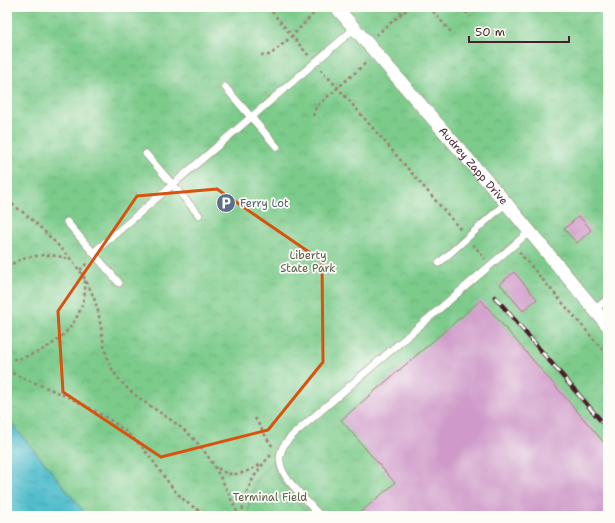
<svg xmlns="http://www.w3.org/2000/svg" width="615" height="523" font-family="'Shantell Sans',sans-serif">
	<defs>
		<pattern id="park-crowns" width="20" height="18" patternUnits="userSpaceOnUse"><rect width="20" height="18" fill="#7ccb8b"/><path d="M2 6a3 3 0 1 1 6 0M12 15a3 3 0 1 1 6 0" fill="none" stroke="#6dae78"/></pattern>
		<pattern id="garden-dots" width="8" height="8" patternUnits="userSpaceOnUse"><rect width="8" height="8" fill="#7ccb8b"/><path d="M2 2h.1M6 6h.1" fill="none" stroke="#6dae78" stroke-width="1.8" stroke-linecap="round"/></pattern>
		<pattern id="water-ripples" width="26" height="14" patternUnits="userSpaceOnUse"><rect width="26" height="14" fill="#51bdcc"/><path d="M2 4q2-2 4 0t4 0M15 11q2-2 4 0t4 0" fill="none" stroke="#4599a6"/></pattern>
	</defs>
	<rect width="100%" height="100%" fill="#fdfcf7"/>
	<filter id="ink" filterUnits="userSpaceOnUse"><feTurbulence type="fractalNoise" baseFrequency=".025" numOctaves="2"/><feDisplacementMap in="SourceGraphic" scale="8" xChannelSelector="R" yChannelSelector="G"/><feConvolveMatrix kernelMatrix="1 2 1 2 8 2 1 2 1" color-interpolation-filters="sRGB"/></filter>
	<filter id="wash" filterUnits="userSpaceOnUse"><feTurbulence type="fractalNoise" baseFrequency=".012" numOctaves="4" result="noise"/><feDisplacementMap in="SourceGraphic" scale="16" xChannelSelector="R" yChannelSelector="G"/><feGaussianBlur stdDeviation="0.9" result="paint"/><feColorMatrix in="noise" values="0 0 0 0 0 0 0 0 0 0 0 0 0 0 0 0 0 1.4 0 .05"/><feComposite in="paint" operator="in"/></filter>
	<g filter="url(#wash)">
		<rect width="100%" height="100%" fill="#eedebb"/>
		<polygon fill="url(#park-crowns)" stroke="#63755b" points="7,7 608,7 608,516 87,516 49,468 7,418"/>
		<path fill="url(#garden-dots)" stroke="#63755b" d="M274,460L277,474L284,486L310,516H248C249,511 248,505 250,500C254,484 262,471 274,460Z"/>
		<polygon fill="url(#water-ripples)" stroke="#4e6e7c" points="7,418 49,468 87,516 7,516"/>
		<g id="blocks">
			<g fill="#cf9ac9">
				<polygon points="579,216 591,230 577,243 564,229"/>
				<polygon points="514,272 537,299 523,311 500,284"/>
				<polygon points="481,300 608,447 608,516 356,516 395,483 341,420"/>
			</g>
		</g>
	</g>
	<g filter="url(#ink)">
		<use href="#blocks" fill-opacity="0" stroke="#9c7e73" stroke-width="1"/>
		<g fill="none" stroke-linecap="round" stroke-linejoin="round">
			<defs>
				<g id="lane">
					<polyline points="225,87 277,147"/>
					<polyline points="146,154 199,215"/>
					<polyline points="67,222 119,283"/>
					<polyline points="93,253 355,28"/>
					<polyline points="439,263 506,203"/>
					<polyline points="594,310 608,299"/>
					<path d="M320,516C312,507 304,499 297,490C283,476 272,459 287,441C290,437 293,435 296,432L529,232"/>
				</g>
				<g id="street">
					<path id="s1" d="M336,7L506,203L608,326"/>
				</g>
			</defs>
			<use href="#lane" stroke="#9c7e73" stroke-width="8"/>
			<use href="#street" stroke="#9c7e73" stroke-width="14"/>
			<g stroke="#9c7e73" stroke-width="2.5" stroke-dasharray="3 3" stroke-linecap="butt">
				<polyline points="268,7 309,56"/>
				<polyline points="396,7 402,14"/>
				<polyline points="429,7 451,32"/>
				<polyline points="462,7 470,17"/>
				<polyline points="376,35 410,7"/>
				<polyline points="261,55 270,55 292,36 320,7"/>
				<polyline points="320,69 338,88 462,231"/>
				<polyline points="313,116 316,107 367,62"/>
				<path d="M7,201C23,211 36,223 49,236C73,260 89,278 98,311C103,334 103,359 118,378C135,400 163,412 184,430C212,453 224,485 239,516"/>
				<polyline points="473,244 485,259"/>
				<polyline points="519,252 608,356"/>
				<path d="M7,267C24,255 51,251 70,260"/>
				<polyline points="80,270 88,262"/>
				<path d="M7,360C48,357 88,324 85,280"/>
				<path d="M7,370L14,374C56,392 102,408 136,441C154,458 164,481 182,498C190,506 200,511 210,516"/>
				<polyline points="255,418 268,440 273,447"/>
				<path d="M218,468C231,480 248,472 261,464"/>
				<path d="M242,516C243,493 255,471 271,455"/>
			</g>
			<use href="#lane" stroke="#fff" stroke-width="7"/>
			<use href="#street" stroke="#fff" stroke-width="13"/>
			<defs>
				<polyline id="rail" points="495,297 608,429"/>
			</defs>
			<use href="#rail" stroke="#4a1f2b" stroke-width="4.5"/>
			<use href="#rail" stroke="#fdfcf7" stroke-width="3" stroke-dasharray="9" stroke-linecap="butt"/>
		</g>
	</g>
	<path fill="none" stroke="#d8530f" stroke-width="3" stroke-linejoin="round" d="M217,189L322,261L323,362L268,430L161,457L63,392L58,311L137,196Z"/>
	<defs>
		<symbol id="parking-disc" viewBox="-11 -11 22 22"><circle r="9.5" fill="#5c6f8a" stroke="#fdfcf7"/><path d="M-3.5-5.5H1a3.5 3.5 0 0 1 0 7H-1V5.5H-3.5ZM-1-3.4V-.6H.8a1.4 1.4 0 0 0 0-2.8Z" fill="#fff"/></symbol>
	</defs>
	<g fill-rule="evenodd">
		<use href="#parking-disc" x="215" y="192" width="22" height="22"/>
	</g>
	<g text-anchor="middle" stroke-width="3.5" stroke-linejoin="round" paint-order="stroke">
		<g font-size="11" fill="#4a1f2b" stroke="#fdfcf7">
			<text dy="4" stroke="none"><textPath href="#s1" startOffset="210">Audrey Zapp Drive</textPath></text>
		</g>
		<g font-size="11" fill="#4e5e75" stroke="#fdfcf7" text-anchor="start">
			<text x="240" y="207">Ferry Lot</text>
		</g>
		<g font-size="11" fill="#5c5b4d" stroke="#fdfcf7">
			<text x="308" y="259">Liberty<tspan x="308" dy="13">State Park</tspan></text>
			<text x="270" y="501">Terminal Field</text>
		</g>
	</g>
	<rect width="615" height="523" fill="none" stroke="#fdfcf7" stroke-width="24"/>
	<path d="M469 36v6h100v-6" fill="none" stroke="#4a1f2b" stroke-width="2"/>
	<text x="475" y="36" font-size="12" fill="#4a1f2b" stroke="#fdfcf7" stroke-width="3" paint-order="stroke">50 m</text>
</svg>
